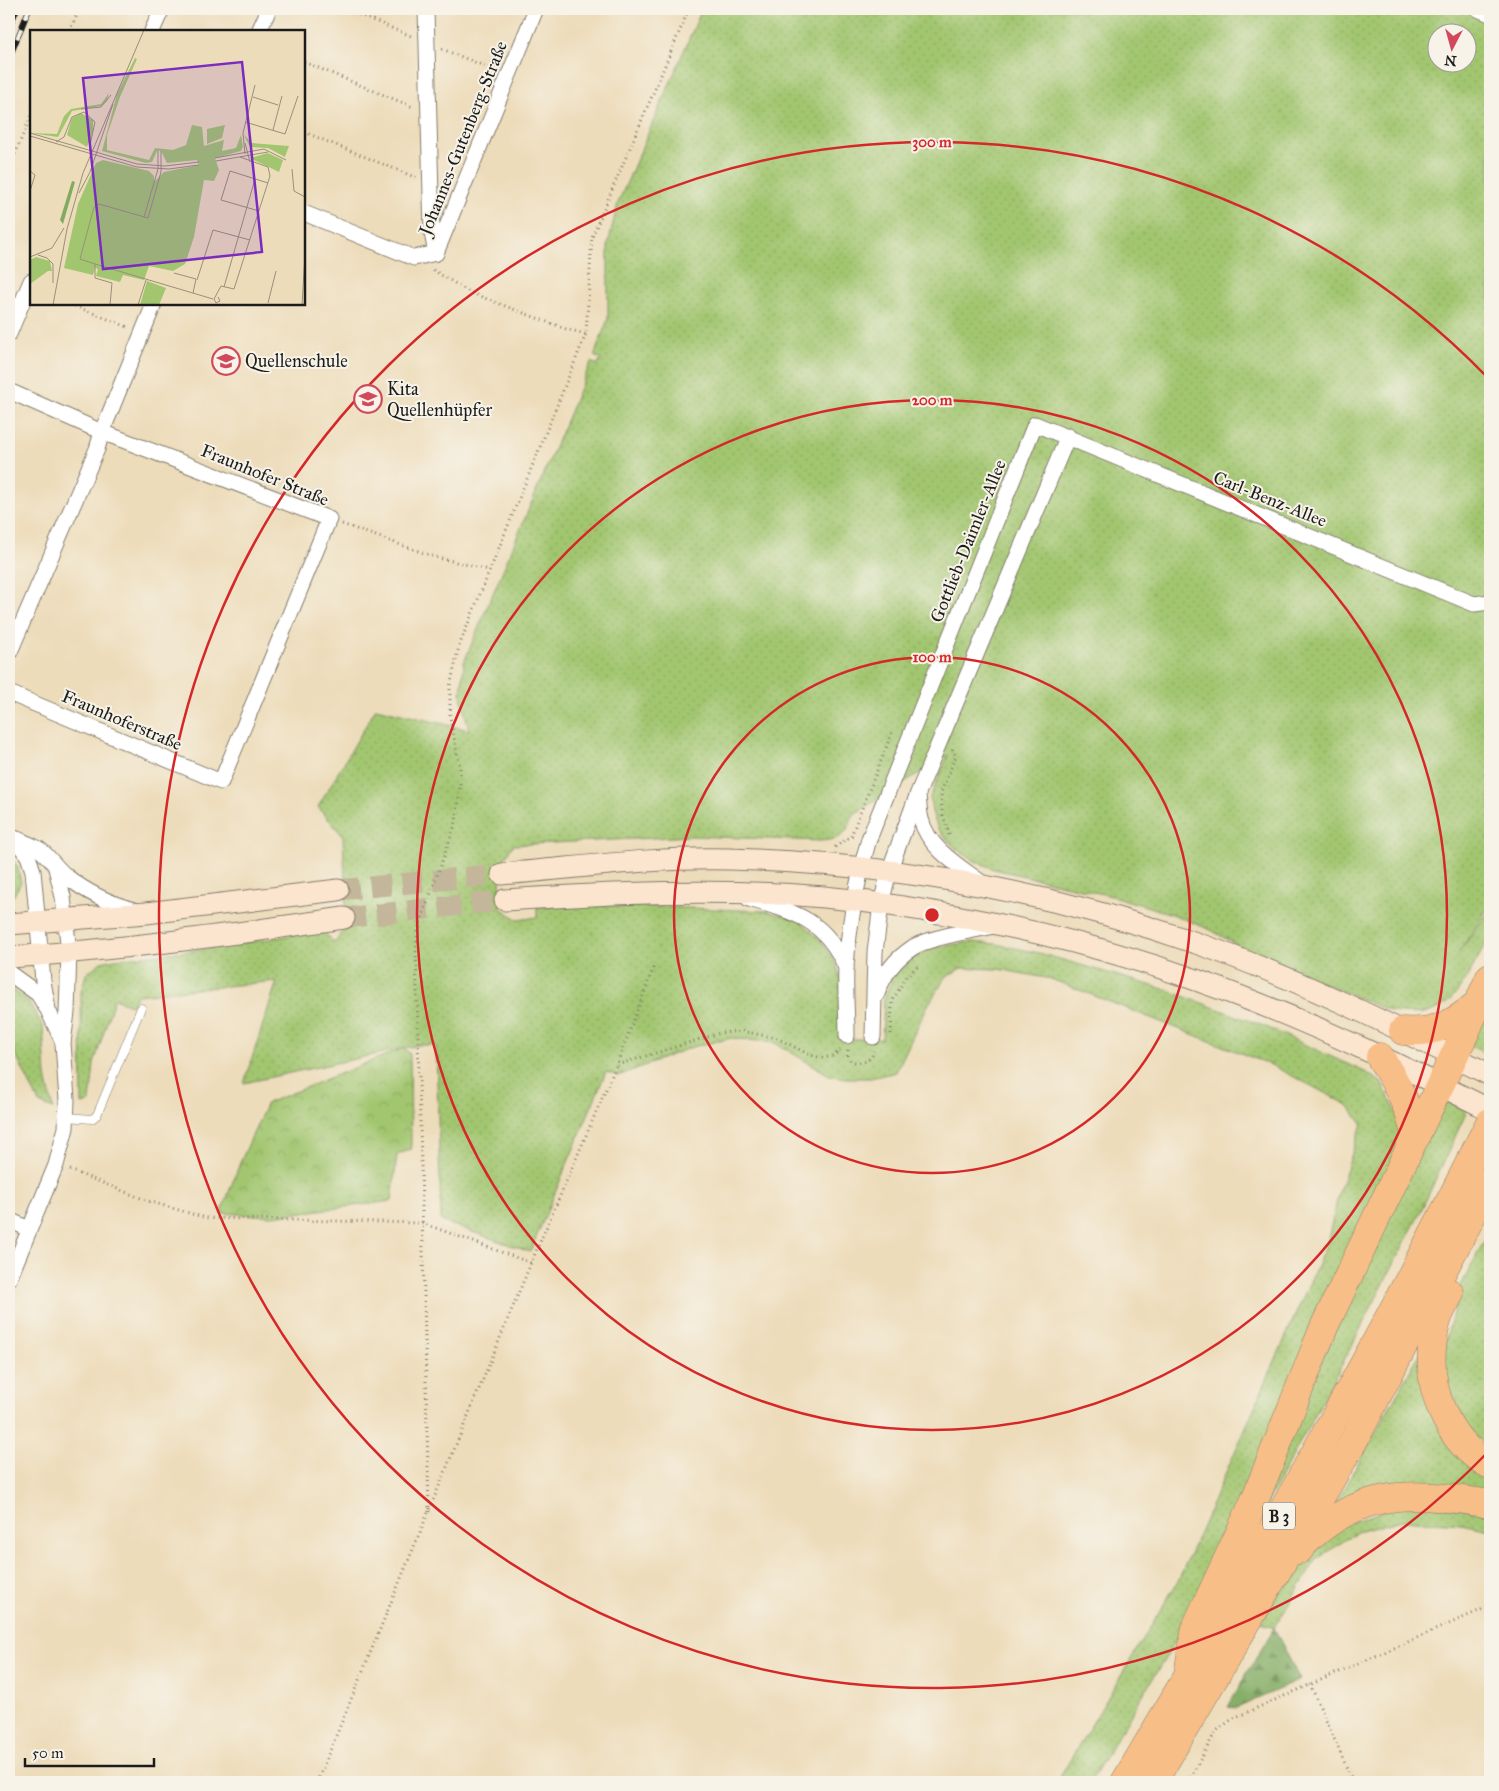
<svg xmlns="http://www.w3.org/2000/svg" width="1499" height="1791" font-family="'IM FELL Great Primer',serif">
	<defs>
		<pattern id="grass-dots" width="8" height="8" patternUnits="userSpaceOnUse" patternTransform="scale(1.25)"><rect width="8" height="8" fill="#a2c670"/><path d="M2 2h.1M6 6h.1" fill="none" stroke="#8baa60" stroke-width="1.8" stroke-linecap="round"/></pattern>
		<pattern id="forest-firs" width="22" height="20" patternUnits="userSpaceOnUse" patternTransform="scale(1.25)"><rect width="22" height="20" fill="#81ab62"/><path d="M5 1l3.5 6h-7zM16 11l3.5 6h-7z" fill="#698a50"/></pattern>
		<pattern id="park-crowns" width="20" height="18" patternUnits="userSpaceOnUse" patternTransform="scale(1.25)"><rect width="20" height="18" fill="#a2c670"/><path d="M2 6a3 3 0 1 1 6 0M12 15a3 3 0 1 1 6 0" fill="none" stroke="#8baa60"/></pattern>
	</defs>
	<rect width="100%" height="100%" fill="#f7f3e8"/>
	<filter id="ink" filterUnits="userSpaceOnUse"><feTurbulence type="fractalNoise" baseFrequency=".02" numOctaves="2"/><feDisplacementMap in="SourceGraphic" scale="10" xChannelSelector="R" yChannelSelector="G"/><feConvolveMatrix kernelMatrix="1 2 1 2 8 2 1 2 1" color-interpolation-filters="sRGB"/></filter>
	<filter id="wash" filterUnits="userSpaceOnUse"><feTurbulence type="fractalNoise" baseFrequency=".0096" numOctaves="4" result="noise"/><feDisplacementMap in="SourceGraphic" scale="20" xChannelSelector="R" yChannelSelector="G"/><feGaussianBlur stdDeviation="1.12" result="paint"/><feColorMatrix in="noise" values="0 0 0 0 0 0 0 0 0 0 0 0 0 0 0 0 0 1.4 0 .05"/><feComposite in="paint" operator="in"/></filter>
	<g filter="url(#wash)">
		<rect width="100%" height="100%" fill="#eddcba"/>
		<g fill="url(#grass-dots)" stroke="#5f7146" fill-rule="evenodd">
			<path d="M702,9H1490V905L1458,954L1490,910C1490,917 1491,926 1490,933C1489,943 1477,958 1473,967C1451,1007 1436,1020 1389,1011L1245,950L1211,930L1172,914L1112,896L994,869L975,861L956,849L943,835L938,829L932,812L930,797L948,755L854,814C845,836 843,839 820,841L692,836L513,845L500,866L501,908L518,920L537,917V907L611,905L766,911L800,920L823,943L836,963L841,981V1039H882L884,999L894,974L915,957L935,947L973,942L996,944L1039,953L1167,990L1264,1026L1365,1072L1381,1082L1399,1116L1401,1134L1396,1158L1195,1609L1090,1782H1057L1178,1581L1327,1243L1339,1192L1362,1124L1348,1105L1271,1065L1051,979L998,969L961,968L945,978L928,1005L896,1072L871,1078H846L831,1076L775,1043L732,1038L692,1047L618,1076L606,1072L530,1252L441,1221L436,1045H419L244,1083L277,981L137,995L131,1005L114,999L94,1064L90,1102L82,1104L81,992L86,974L101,962L115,959L215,948L322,930L335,943L347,925L343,836L318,807L376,708L469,730L461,696L464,662L591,362L598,365L601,359L594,356L608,319V244L618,203ZM1436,32H1466V62H1436Z"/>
			<polygon points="9,857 17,865 21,882 13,897 9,899"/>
			<polygon points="9,987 28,1001 43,1026 46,1076 53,1109 39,1103 9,1041"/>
			<polygon points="1490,992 1490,1056 1467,1044"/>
			<polygon points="1442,1099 1467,1111 1419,1215 1337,1374 1261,1514 1294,1419"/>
			<polygon points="1490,1229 1490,1450 1467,1427 1448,1392 1441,1358 1459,1290"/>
			<path d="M1424,1346L1423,1370L1490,1473V1492C1456,1487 1420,1478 1386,1485C1369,1489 1352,1498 1335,1504Z"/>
			<polygon points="1409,1502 1490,1512 1490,1530 1461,1524 1402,1520 1357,1532 1317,1559 1274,1628 1261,1623 1284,1582 1303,1556 1332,1529"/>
		</g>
		<polygon fill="url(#forest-firs)" stroke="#4e643f" points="1274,1628 1300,1680 1237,1708 1227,1707"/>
		<polygon fill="url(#park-crowns)" stroke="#5f7146" points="404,1048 410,1054 411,1149 397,1155 392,1201 272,1216 221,1213 240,1163 267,1103"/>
	</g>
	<g filter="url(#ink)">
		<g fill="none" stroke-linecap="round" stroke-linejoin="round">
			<g stroke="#c3b69a" stroke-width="21" stroke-dasharray="21 11" stroke-linecap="butt">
				<polyline points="338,890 502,874"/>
				<polyline points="344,918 505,900"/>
			</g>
			<defs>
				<polyline id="lane" points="66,1117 92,1119 97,1115 141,1008"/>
				<g id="street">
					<polyline points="426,9 432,233 436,253"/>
					<polyline points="1478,9 1490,14"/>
					<polyline points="152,31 162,9"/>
					<polyline points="259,31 269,9"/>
					<polyline points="304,213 414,258 436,253"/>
					<polyline points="436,253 536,9"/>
					<polyline points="9,334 31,281"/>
					<polyline points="9,391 102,432 329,519 221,782 9,693"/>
					<polyline points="9,654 97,449 102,432 154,304"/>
					<path d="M918,795C919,803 919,811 921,819C928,848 959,866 982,883"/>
					<polyline points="14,838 28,856 33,871 43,981 48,1010 63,1042"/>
					<path d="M17,839C24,842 32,845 39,849C49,856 56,868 66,876C87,893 111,904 137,911"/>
					<path d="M749,899C795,912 826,920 846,968"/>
					<polyline points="9,973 38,994 46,1007"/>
					<path d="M877,994C883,976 895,959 912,948C926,938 975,930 994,926"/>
					<path d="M847,1036C847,1014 845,990 846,967C849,923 857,881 869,839L1035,424L1474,604L1490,602"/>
					<polyline points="873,1037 875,952 881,904 889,871 918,793 1068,436"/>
					<polyline points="9,1220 29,1229"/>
					<polyline points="9,1279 56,1165 66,1128 67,1100 63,1043 67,1012 69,952 63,897 56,868"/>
				</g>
				<g id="secondary">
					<path d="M502,874C577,868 653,857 729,859C888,863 1049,891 1199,944C1299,979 1396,1027 1490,1075"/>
					<path d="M505,900C611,893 717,888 824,897C868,901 912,908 956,916C1056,934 1153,962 1247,999C1330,1031 1411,1071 1490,1110"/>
					<polyline points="9,924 146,913 338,890"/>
					<path d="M9,957C121,950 233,934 344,918"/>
				</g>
				<g id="highway">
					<path d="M1403,1031C1436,1033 1453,1025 1477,1004"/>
					<path d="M1380,1057C1398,1086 1408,1104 1416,1137"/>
					<path d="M1450,1293C1446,1302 1440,1311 1437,1321C1435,1327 1434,1334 1433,1340C1426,1387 1446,1442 1490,1465"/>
					<path d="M1299,1550C1307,1539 1316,1532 1327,1524C1379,1486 1431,1495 1490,1504"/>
					<polyline points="1187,1680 1196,1627 1254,1502 1324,1327 1465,1033 1490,977"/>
					<path d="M1125,1782C1254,1566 1378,1347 1490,1122"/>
					<polyline points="1153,1782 1353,1442 1490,1181"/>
				</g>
			</defs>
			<use href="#lane" stroke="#847c6b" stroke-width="9"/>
			<use href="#street" stroke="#847c6b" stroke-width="17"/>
			<use href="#secondary" stroke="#847c6b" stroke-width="23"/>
			<use href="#highway" stroke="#847c6b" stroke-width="29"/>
			<g stroke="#847c6b" stroke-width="3" stroke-dasharray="1 4" stroke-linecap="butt">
				<polyline points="345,9 411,36"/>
				<polyline points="69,31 80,9"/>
				<polyline points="442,49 494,70"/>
				<polyline points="304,62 413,107"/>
				<polyline points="304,132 417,178"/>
				<polyline points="9,168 31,116"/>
				<polyline points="433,270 471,293 566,329 586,334"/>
				<polyline points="70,304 128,327"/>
				<polyline points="342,524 435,557 489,570"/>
				<polyline points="949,835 942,811 941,792 956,756 952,749"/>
				<polyline points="851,836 892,733 895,731"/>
				<polyline points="835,847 851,836 855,836"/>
				<polyline points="891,1034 892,1002 906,977 918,966"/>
				<path d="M848,1050V1056L851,1061C862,1064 871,1062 874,1051"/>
				<polyline points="617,1065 720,1033 741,1031 777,1038 810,1055 823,1058 833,1056 840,1050"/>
				<polyline points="70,1170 148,1201 206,1218 422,1223 531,1263"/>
				<polyline points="429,1512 416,948 418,929 456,822 460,786 460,768 450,717 450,687 459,646 586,334 592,237 689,9"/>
				<polyline points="1310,1684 1353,1782"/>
				<polyline points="317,1782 531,1263 616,1066 655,964"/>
				<polyline points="1188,1782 1216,1731 1234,1718 1490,1606"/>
			</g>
			<use href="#lane" stroke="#fff" stroke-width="8"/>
			<use href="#street" stroke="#fff" stroke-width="15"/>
			<use href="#secondary" stroke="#fce5cf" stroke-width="21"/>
			<use href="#highway" stroke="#f7be88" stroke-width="28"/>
			<defs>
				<g id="rail">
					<polyline points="9,28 17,9"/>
					<polyline points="9,59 29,9"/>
				</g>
			</defs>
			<use href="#rail" stroke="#1c1c1c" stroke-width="5.5"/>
			<use href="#rail" stroke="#f7f3e8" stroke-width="4" stroke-dasharray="11" stroke-linecap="butt"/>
		</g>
	</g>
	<g fill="none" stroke="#d62828" stroke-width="2.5">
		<circle cx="932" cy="915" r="258"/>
		<circle cx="932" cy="915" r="515"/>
		<path d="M1488 1452A773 773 0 1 1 1488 378"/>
	</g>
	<defs>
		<symbol id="school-ring" viewBox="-11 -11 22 22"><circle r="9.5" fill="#f7f3e8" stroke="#d1495b" stroke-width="1.5"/><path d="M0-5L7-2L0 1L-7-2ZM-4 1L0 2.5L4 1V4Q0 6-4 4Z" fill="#d1495b"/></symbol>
	</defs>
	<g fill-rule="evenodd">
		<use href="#school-ring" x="210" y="345" width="32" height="32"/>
		<use href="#school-ring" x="352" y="383" width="32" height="32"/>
	</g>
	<g text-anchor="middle" stroke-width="4" stroke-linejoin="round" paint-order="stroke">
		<rect fill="#f7f3e8" stroke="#5e5c59" stroke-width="1" x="1263" y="1502.5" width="32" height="27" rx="4"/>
		<g font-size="16" font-weight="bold" fill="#1c1c1c">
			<text x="1279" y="1522">B 3</text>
		</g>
		<g font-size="18" fill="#1c1c1c" stroke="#f7f3e8">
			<text transform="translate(463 138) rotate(-68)" y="6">Johannes-Gutenberg-Straße</text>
			<text transform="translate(265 475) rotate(22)" y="6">Fraunhofer Straße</text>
			<text transform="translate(1270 499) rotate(22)" y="6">Carl-Benz-Allee</text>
			<text transform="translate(968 541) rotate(-68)" y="6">Gottlieb-Daimler-Allee</text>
			<text transform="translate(122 720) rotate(23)" y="6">Fraunhoferstraße</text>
		</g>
		<g font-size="18" fill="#1c1c1c" stroke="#f7f3e8" text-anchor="start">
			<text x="245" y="367">Quellenschule</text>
			<text x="387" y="395">Kita<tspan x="387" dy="21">Quellenhüpfer</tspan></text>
		</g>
	</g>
	<g transform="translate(30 30)">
		<rect width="275" height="275" fill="#eddcba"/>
		<path d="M105,28L107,29L90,67L77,105V120L119,130L125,118L143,120L156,115L162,95L172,97L174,116L194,110L192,121L206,118L211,105L213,117L211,121L185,128L189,140L184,151L174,150L164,207L155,234L143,241L119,236L114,250L93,245L90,252L66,246L68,239L65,238L63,245L34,238L48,174L66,133L73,130L119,141L124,146V152L134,142L169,135L167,130L137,133L131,121H127L122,132L116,133L72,121L87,64ZM79,63L77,71L71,76L42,81L28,107L0,103L27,104L34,86L41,79L71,74ZM51,83L63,90V101L57,117L37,105L42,88ZM214,105L222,113L259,116L255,127L238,118L220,117ZM238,123L253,130L249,142L220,128ZM6,227L20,231L22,241H18L0,254V230ZM117,251L136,258L129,275H110Z" fill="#a2c670"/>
		<path d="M42,151L45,152L33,194L30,190Z" fill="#81ab62"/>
		<path d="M195,95L192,108L177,114V99Z" fill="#a2c670"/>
		<path fill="none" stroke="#998f7b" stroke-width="1" d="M223,67L248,75M51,79L71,77L81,65M215,92L255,104L268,66M243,100L252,66M0,103L107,134L135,136L169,132M0,106L107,137L139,139L169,135M26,112L34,107L42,87L54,82L65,92L60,115M215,113L220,132M215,124L213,103L225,55M185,128L234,119L256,130M186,131L238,122M262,139L264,161L275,167M0,141L5,145L0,161M49,163L60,142L83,74M229,181L191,170L200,141L238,153M114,187L128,139V121M8,225L17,228L23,234V253M0,227L22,218L34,198M65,234L183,269M144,243L166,249L163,263M167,250L183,200L220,210M194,257L225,149M188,267L190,271L186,273L184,269L191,256L204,259L240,146L238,137L210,127M238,273L246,241M23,275L37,199L53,143L114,0M80,275L82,253L65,248V234L50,229L64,177L69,174L118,188L131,142V121M108,275L116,250M272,275L275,224"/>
		<path fill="#7b2cbf" fill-opacity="0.15" stroke="#7b2cbf" stroke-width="2.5" d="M212,32L232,222L73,239L53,48Z"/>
		<rect width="275" height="275" fill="none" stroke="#1c1c1c" stroke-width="2.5"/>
	</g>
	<circle cx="932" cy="915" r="8" fill="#d62828" stroke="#f7f3e8" stroke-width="2.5"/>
	<g font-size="15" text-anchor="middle" font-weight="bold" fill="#d62828" stroke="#f7f3e8" stroke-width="4" stroke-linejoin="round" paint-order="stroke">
		<text x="932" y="147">300 m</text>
		<text x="932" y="405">200 m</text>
		<text x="932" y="662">100 m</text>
	</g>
	<rect width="1499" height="1791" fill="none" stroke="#f7f3e8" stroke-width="30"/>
	<g transform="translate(1452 48) rotate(186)"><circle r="24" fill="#f7f3e8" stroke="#9f9d96"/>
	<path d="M0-4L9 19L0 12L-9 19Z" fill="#d1495b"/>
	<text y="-8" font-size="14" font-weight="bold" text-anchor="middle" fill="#1c1c1c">N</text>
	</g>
	<path d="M25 1758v8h129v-8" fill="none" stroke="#1c1c1c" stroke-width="2.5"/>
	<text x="32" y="1758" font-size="15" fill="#1c1c1c" stroke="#f7f3e8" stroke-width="4" paint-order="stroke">50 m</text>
</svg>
